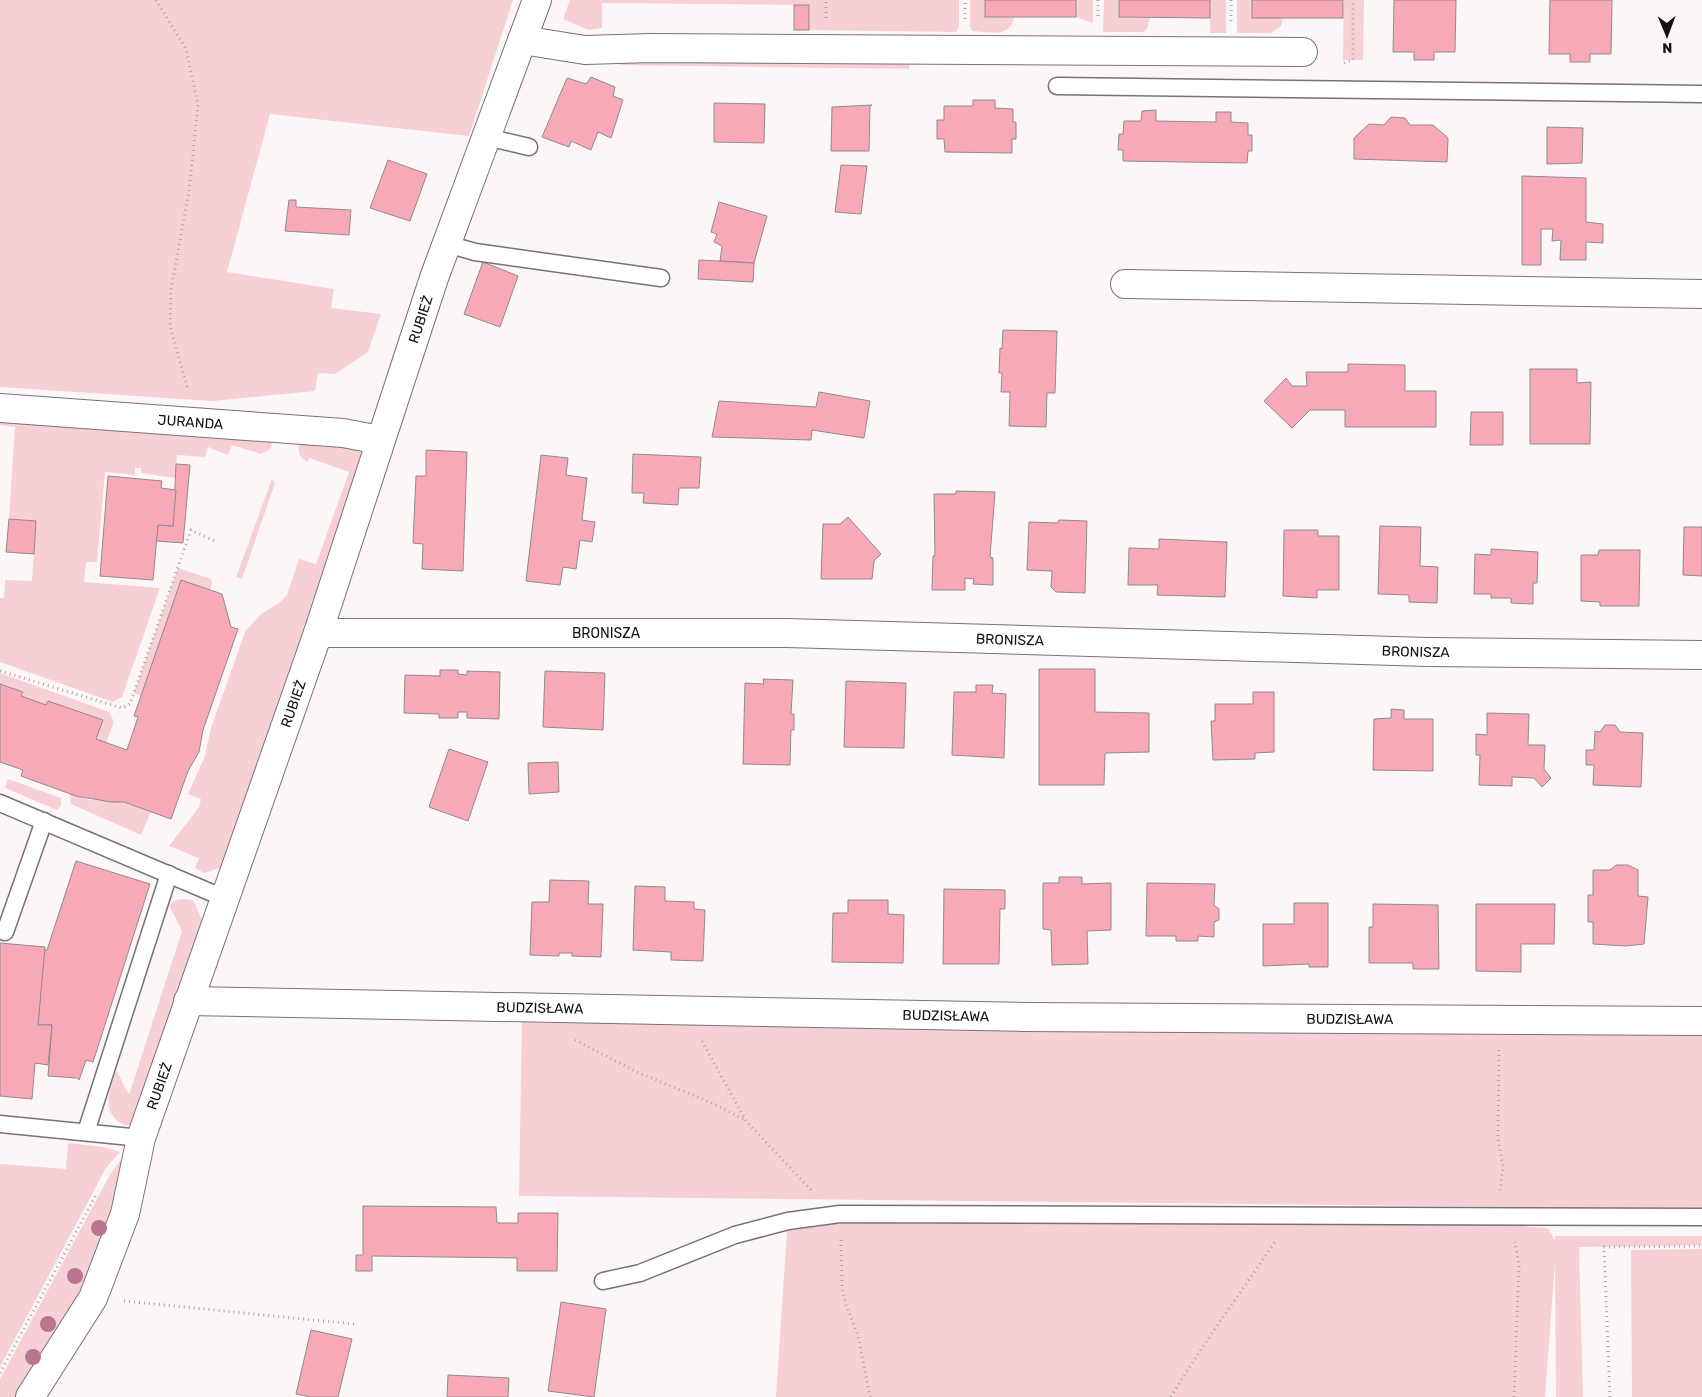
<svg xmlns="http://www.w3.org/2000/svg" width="1702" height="1397" font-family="Rubik,sans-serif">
	<rect width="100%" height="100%" fill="#fdf6f7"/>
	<g fill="#f7d0d6">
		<polygon points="0,0 513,0 469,136 270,114 227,272 334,289 331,308 381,314 368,352 335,374 318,373 315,391 212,401 0,387"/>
		<polygon points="570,0 959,0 959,27 956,32 809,30 809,5 602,3 602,28 588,30 563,19"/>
		<path d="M970,0H985L1014,17C1012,38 988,32 972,31L970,27Z"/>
		<polygon points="1076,0 1093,0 1093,23 1076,17"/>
		<polygon points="1104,0 1119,0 1119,17 1150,18 1147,29 1143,32 1103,32"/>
		<rect x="1210" y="0" width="16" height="33"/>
		<polygon points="1237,0 1252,0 1253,18 1283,18 1281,26 1271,33 1237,33"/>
		<polygon points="1344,0 1364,0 1363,60 1343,60"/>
		<polygon points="647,57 910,58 909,69 619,65"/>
		<polygon points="0,418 269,439 272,445 269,450 261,454 232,445 228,455 208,447 205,457 177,455 175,478 141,473 141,468 135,468 135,475 105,472 97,562 86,562 84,582 160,588 122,697 113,702 0,662 0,598 4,598 5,580 32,581 36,521 9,519 15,427 0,425"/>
		<path d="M299,441L355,446L367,461L223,867L204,873L195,868L199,858L169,846L199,807L201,799L188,794L205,756L211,728L245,632L260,615L280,602L287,595L299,559L316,564L349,472L309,458L308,462C298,457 298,451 299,441Z"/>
		<polygon points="272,479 275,483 242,579 236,577"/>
		<polygon points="178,568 211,579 212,583 210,590 181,580 141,696 134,693"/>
		<polygon points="0,673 109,712 114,722 106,743 96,739 103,720 48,701 46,705 21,696 23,692 0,684"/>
		<polygon points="8,779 61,798 61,806 57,810 5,788"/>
		<polygon points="70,793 90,800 124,802 151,811 141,835 71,804"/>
		<path d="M184,899L193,900L204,924L139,1122L126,1126C100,1114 109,1092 116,1070L129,1095L182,931L169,905L176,900Z"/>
		<polygon points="522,1020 1702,1036 1702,1209 519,1196"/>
		<polygon points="68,1143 104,1147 120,1152 106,1168 0,1367 0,1164 66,1169"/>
		<path d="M124,1156L126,1158C117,1190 110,1223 97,1253C76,1304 47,1350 18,1397H0V1379L111,1173Z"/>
		<polygon points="1458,1221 1548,1228 1555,1240 1555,1236 1702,1236 1702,1245 1579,1247 1583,1397 1556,1397 1555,1262 1545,1397 776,1397 787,1231 833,1224"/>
		<polygon points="1702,1249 1702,1397 1632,1397 1631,1250"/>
	</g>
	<g fill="#f8a9b7" stroke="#918a8b">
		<rect x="985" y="0" width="91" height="17"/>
		<polygon points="1119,0 1210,0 1210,18 1119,17"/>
		<rect x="1252" y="0" width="91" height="18"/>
		<polygon points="1394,0 1456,0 1455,52 1434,52 1434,60 1414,60 1414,52 1393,52"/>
		<polygon points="1550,0 1612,0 1611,54 1590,54 1590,62 1570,62 1570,54 1549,54"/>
		<rect x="794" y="5" width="15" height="25"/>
		<polygon points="591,77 615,87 613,96 623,100 611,138 598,132 591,150 571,141 569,147 542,137 567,78 586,84"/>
		<polygon points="973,100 995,100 995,108 1013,109 1013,122 1016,122 1016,139 1012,139 1012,153 945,152 944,139 937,139 937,120 944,120 944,106 973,106"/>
		<polygon points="714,103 765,104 764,143 714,142"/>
		<polygon points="872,105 870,106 869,151 831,151 832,107"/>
		<polygon points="1156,110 1156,121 1216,122 1216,112 1231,112 1231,122 1248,123 1248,135 1252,135 1252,151 1248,151 1247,163 1123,161 1123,150 1118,150 1119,134 1123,134 1124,121 1141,121 1142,111"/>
		<polygon points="1391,117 1405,118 1410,125 1433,125 1448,138 1447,162 1354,159 1354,138 1369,124 1384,125"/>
		<polygon points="1547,127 1583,128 1582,163 1547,164"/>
		<polygon points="388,160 427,174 410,221 370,208"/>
		<polygon points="841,165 867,166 861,214 835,212"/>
		<polygon points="1522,176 1586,178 1586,222 1603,224 1603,243 1586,242 1586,260 1560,260 1561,240 1552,241 1553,229 1541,229 1541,265 1522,265"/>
		<polygon points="289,200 296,200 296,207 351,210 349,235 285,231"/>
		<polygon points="719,202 767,216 754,263 720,261 722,246 714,242 717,234 711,232"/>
		<polygon points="699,260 754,263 753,282 698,279"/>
		<polygon points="483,262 518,276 500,327 464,314"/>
		<polygon points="1003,330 1057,331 1055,393 1047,393 1046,427 1009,426 1010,392 1001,392 1002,373 999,373 1000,348 1002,349"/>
		<polygon points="1348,364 1405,365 1405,391 1436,391 1436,427 1345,427 1345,410 1310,410 1292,428 1264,401 1286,378 1292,386 1307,386 1306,372 1348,372"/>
		<polygon points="1530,369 1577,369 1577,383 1591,382 1590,444 1530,444"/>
		<polygon points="819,392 870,401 864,438 812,430 811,440 712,437 719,401 816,407"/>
		<polygon points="1471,412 1503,412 1503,445 1470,445"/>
		<polygon points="426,450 467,452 463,571 422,569 423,544 413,543 416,476 426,476"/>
		<polygon points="633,454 701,457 699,488 679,488 678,505 643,503 644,493 632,493"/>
		<polygon points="541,455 568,458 566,475 587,478 582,520 595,522 592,542 580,540 576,569 563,567 560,585 526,581"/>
		<polygon points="176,464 190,465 183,543 156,541 158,525 173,526"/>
		<polygon points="108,476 162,481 161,488 176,490 173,526 158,525 153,580 100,576"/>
		<polygon points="956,491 995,492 990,557 993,558 993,585 973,584 974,579 965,578 965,590 932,590 933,556 935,556 934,494 956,494"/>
		<polygon points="848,517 881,554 874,561 872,579 821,579 823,524 840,524"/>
		<polygon points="9,519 36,521 34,554 6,552"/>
		<polygon points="1059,520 1087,521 1085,593 1056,592 1051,587 1052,571 1027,570 1029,522 1058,523"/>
		<polygon points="1380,526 1421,527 1420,566 1438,567 1437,603 1409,602 1409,595 1378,594"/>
		<polygon points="1684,527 1702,527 1702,576 1683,575"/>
		<polygon points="1284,530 1318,530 1318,536 1339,536 1339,590 1317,590 1317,598 1283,596"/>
		<polygon points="1159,539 1227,542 1225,597 1157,595 1158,585 1128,585 1129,548 1159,549"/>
		<polygon points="1491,549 1538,552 1537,583 1533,583 1533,604 1511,603 1511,598 1491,598 1491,594 1474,594 1475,554 1491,555"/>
		<polygon points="1599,550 1640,550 1639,606 1600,606 1600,602 1581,601 1581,555 1598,555"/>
		<polygon points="181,580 222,594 231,627 238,629 203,730 199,752 188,771 171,819 124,802 111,802 76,796 21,776 23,770 0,762 0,684 23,692 21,696 46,705 48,701 103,720 96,739 127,750 138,717 134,716"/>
		<polygon points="1039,669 1095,669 1095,712 1149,713 1149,752 1105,753 1104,785 1039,785"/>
		<polygon points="440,670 458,670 458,674 467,675 467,671 500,672 499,719 467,718 467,712 458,712 458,718 439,718 439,714 404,713 405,675 440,676"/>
		<polygon points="545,671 605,673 603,730 543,727"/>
		<polygon points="763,679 793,680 791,714 794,714 794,730 791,730 790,765 743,764 745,683 764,684"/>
		<polygon points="846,681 906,683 904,748 844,747"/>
		<polygon points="976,685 993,685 992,693 1006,694 1004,758 952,755 954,692 976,692"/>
		<polygon points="1253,692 1274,692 1274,752 1255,753 1255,759 1213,760 1211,721 1215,721 1215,704 1253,704"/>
		<polygon points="1391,709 1404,710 1404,719 1433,719 1433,771 1373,770 1374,719 1391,718"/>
		<polygon points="1487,713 1529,714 1528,745 1545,745 1544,769 1551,778 1542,787 1534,778 1512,777 1512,786 1479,785 1480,755 1476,755 1476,734 1487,735"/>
		<polygon points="1605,725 1615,725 1620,732 1643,733 1641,787 1593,785 1594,765 1586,765 1586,750 1594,750 1595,731 1600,732"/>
		<polygon points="449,749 488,762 468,821 429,807"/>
		<polygon points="558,762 559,792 529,794 528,763"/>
		<polygon points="76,861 150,884 93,1062 86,1060 79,1080 77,1078 48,1076 52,1025 38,1025 44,950 47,950"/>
		<polygon points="1616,865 1628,865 1638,870 1638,896 1648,897 1644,944 1626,946 1593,944 1593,922 1588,922 1588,895 1593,895 1593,870 1610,870"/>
		<polygon points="1059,877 1082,877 1082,884 1111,883 1111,930 1087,931 1088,964 1052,965 1051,930 1043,929 1043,883 1059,883"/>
		<polygon points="550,880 589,881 588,904 603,904 601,957 572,956 572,953 559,953 559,956 530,955 532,902 549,902"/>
		<polygon points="1147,883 1215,884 1214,905 1219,909 1219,920 1214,922 1214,937 1198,936 1198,941 1176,941 1176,936 1146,936"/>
		<polygon points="635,886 665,887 665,901 694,902 694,909 705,910 703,961 671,960 671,952 633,950"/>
		<polygon points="944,889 1005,890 1005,909 1000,909 999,964 943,964"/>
		<polygon points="848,900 888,900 888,914 904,915 903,963 832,962 833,913 848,913"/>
		<polygon points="1294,903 1328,903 1328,967 1309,967 1309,964 1263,966 1263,924 1294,924"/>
		<polygon points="1373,904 1438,905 1439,969 1413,969 1413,963 1369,963 1369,927 1373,927"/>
		<polygon points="1476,904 1555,904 1554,944 1521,944 1521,972 1476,971"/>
		<polygon points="0,943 45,947 38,1025 52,1025 48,1065 35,1063 32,1099 0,1096"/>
		<polygon points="363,1206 496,1207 497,1223 518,1223 518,1213 558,1213 557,1271 517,1271 517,1258 372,1256 372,1271 356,1271 356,1255 363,1255"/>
		<polygon points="561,1302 606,1309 594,1397 548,1391"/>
		<polygon points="311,1330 352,1339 338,1397 310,1397 296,1394"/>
		<polygon points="448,1375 509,1378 508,1397 447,1397"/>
	</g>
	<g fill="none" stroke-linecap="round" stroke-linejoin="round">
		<defs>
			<g id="lane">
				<polyline points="1057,86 1702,94"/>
				<polyline points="487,137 529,147"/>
				<polyline points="447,244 475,252 661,278"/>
				<polyline points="0,803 224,898"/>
				<polyline points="5,932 44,821"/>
				<polyline points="0,1124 141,1138"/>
				<polyline points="86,1132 169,874"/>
				<polyline points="603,1281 640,1273 735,1235 788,1221 840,1214 1702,1217"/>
			</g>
			<g id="street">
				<polyline points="522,40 585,50 651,48 1303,52"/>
				<polyline points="1125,284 1702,294"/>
				<path id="s1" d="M0,408L343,433L380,440"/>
				<path id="s2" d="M318,633H787L1428,652L1702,655"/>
				<path id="s3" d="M188,1001L1025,1017L1702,1021"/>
				<path id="s4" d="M30,1397L93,1298L125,1214L141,1138L318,633L434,278L537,0"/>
			</g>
		</defs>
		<use href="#lane" stroke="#787273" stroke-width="19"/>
		<use href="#street" stroke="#787273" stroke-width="30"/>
		<g stroke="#a9a4a5" stroke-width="3" stroke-dasharray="1 4" stroke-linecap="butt">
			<polyline points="156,0 186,49 198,105 189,191 171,290 170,326 188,390"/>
			<polyline points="1098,0 1098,19"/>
			<polyline points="1231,0 1231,22"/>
			<polyline points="826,18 826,0"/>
			<polyline points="965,19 965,0"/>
			<polyline points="1344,63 1353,60 1353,0"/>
			<polyline points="0,671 122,708 130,704 191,530 215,541"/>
			<polyline points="575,1040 639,1073 712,1103 745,1120"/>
			<polyline points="702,1041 746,1121 813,1192"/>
			<polyline points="1499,1050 1498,1139 1503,1166 1500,1191"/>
			<polyline points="841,1240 842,1287 846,1305 858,1335 870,1397"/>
			<polyline points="124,1301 354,1324"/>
			<polyline points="0,1373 96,1195"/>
			<path d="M1171,1397C1203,1343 1241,1293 1276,1240"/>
			<polyline points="1514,1397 1519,1266 1515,1242"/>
			<polyline points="1610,1397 1604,1247 1702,1246"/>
		</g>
		<use href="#lane" stroke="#fff" stroke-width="16"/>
		<use href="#street" stroke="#fff" stroke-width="28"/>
	</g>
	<g fill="#b9758e">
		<circle cx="99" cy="1228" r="8"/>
		<circle cx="75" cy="1276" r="8"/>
		<circle cx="48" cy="1324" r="8"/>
		<circle cx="33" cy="1357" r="8"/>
	</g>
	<g text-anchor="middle" stroke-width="4" stroke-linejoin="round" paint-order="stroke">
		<g font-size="14" fill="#131111" stroke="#fdf6f7">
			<text dy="5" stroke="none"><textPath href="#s4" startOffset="1150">RUBIEŻ</textPath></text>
			<text dy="5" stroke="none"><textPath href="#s1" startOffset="191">JURANDA</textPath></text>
			<text dy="5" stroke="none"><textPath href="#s2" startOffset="288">BRONISZA</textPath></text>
			<text dy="5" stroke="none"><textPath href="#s2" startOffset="692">BRONISZA</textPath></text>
			<text dy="5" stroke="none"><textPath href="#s2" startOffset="1098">BRONISZA</textPath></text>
			<text dy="5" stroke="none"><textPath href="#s4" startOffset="745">RUBIEŻ</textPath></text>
			<text dy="5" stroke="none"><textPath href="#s3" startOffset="352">BUDZISŁAWA</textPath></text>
			<text dy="5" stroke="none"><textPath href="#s3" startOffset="758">BUDZISŁAWA</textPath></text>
			<text dy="5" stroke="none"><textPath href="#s3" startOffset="1162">BUDZISŁAWA</textPath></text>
			<text dy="5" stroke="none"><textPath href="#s4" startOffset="340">RUBIEŻ</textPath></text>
		</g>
	</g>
	<g transform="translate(1667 35) rotate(179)" stroke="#fdf6f7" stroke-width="4" paint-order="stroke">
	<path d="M0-4L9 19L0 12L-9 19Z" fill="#131111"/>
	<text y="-8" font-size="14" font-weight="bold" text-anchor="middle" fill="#131111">N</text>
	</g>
</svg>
